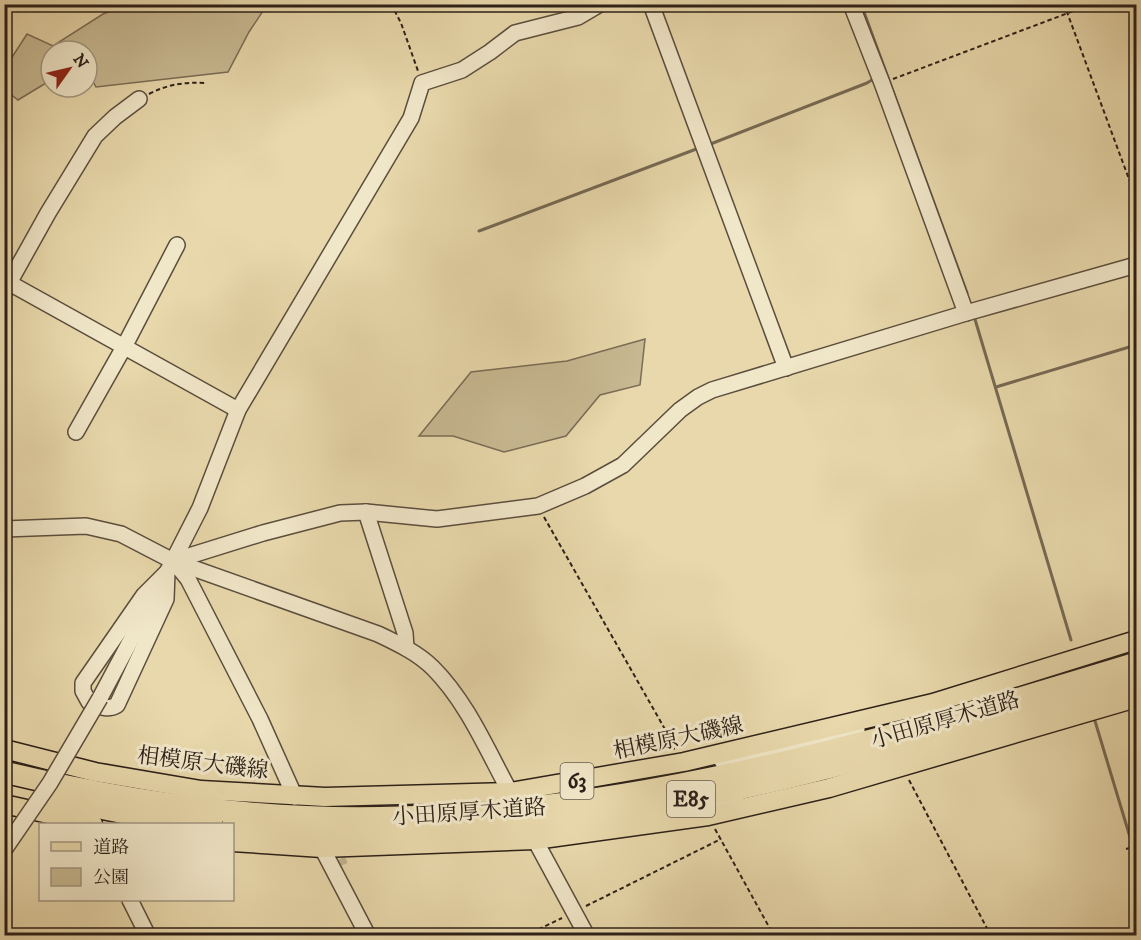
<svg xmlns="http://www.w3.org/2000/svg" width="1141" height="940" font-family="'IM FELL DW Pica','Noto Serif JP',serif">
	<rect width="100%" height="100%" fill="#e8d8ab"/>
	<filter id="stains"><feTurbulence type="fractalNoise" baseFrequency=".00333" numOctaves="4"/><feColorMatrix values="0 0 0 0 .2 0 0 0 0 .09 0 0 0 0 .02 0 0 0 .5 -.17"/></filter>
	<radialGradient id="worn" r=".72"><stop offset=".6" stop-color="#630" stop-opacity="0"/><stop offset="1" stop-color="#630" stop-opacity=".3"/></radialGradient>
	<g fill="#c8b992" stroke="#7a6c56" stroke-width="1.5">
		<polygon points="127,5 267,5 249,32 228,72 96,87 87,71 87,51 51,51 51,80 18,100 5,90 5,68 27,34 53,46 103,14"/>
		<polygon points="645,339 640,385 600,395 566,436 504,452 453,436 419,436 471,372 567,361"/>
	</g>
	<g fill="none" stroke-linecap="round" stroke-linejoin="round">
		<g stroke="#766953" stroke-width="3">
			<polyline points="861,4 967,293"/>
			<polyline points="708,145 867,83 875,78"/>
			<polyline points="479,231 699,148"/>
			<polyline points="974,316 1071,640"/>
			<polyline points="996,387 1136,345"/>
			<polyline points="1095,721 1136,857"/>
		</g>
		<polyline stroke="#c2b38e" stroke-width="15" stroke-dasharray="15 8" stroke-linecap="butt" points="328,839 341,866"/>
		<defs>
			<g id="minor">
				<polyline points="651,4 786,368"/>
				<polyline points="851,4 882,83 966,313"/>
				<polyline points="4,280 238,410"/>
				<polyline points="4,292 48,213 95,136 115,117 139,99"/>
				<polyline points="76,432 124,347 177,245"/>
				<polyline points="366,512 405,633 406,648"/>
				<polyline points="4,529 86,526 121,534 173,561 100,698"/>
				<polyline points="173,561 263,533 340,513 366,512 437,519 538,506 585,486 623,465 680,410 698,397 712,390 966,313 1136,265"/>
				<polyline points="173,561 200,508 238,410 411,118 422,83 462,70 490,52 515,33 578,17 600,4"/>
				<path d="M173,561L378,634C397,643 418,653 433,668C467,702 487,750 510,792"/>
				<polyline points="175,563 188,579 260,719 295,797"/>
				<path d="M167,572L166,599L117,705C107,711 99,706 89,702L83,691V683L144,595Z"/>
				<polyline points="722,761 789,748 857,730"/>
				<polyline points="683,812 736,800"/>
				<polyline points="535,840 587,936"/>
				<polyline points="322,848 368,936"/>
				<polyline points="130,900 148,936"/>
			</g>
			<g id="major">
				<polyline points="4,749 95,772 201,790 325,797 510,792 684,762 933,703 1136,640"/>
				<polyline points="4,804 93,824"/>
				<polyline points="232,842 322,848 535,840 708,816 829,788 1136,698"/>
			</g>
			<g id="highway">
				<path d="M4,772C133,803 268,822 401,817C654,809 896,736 1136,663"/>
				<polyline points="50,798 125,813 212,824"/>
				<path d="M232,826C353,834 473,834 593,816C778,789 958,733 1136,679"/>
			</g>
		</defs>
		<use href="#minor" stroke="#5b4e3e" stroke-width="18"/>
		<use href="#major" stroke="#2c2019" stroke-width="21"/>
		<use href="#highway" stroke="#2c2019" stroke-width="24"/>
		<g stroke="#2c2019" stroke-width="2" stroke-dasharray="4.5 3" stroke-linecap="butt">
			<polyline points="391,4 401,23 418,71"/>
			<polyline points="1064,4 1136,198"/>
			<polyline points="893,79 1092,4"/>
			<path d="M149,94C168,84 185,82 206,83"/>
			<polyline points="544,517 674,745 674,750"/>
			<polyline points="909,780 991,936"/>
			<polyline points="715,829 774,936"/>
			<polyline points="1126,849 1136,846"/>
			<polyline points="586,906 721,839"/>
			<polyline points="525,936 562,918"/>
		</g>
		<use href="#minor" stroke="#f0e6c8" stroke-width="15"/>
		<use href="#major" stroke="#e8d8ab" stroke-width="18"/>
		<use href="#highway" stroke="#e8d8ab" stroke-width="21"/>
		<defs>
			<polyline id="minor-bridge" points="4,850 50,783 100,698"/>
		</defs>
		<use href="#minor-bridge" stroke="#5b4e3e" stroke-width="18" stroke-linecap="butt"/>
		<use href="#minor-bridge" stroke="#f0e6c8" stroke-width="15"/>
	</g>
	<g text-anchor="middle" stroke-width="6" stroke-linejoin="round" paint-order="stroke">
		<g fill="#f0e6c8" stroke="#675b4e" stroke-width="1.5">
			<rect x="560.5" y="763" width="33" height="36" rx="4.5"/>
			<rect x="667" y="781" width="48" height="36" rx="4.5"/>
		</g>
		<g font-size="21" font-weight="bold" fill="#2c2019">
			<text x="577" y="788">63</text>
			<text x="691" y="806">E85</text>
		</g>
		<g font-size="22" fill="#2c2019" stroke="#f0e6c8">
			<text transform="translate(945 719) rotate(-16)" y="8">小田原厚木道路</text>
			<text transform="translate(678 737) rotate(-12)" y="8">相模原大磯線</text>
			<text transform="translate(203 762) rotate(7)" y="8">相模原大磯線</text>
			<text transform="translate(469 811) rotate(-4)" y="8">小田原厚木道路</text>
		</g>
	</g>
	<rect width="1141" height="940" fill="none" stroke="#e8d8ab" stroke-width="24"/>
	<rect x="6" y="6" width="1129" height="928" fill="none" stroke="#2c2019" stroke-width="3"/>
	<rect x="12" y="12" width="1117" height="916" fill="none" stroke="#2c2019" stroke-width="1.5"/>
	<rect x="39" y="823" width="195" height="78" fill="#f0e6c8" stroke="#a29782" stroke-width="1.5"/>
	<rect x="51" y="842" width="30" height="9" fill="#e8d8ab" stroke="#a29782" stroke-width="1.5"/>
	<text x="93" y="853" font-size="18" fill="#2c2019">道路</text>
	<rect x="51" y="868" width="30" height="18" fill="#c8b992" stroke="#a29782" stroke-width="1.5"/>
	<text x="93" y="883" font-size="18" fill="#2c2019">公園</text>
	<g transform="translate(69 69) rotate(56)"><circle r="28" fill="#f0e6c8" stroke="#a29782" stroke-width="1.5"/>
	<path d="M0-4.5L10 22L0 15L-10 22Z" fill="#8f2418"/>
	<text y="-9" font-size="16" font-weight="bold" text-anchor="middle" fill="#2c2019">N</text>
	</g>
	<rect width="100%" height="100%" filter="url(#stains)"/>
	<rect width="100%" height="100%" fill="url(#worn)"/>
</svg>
